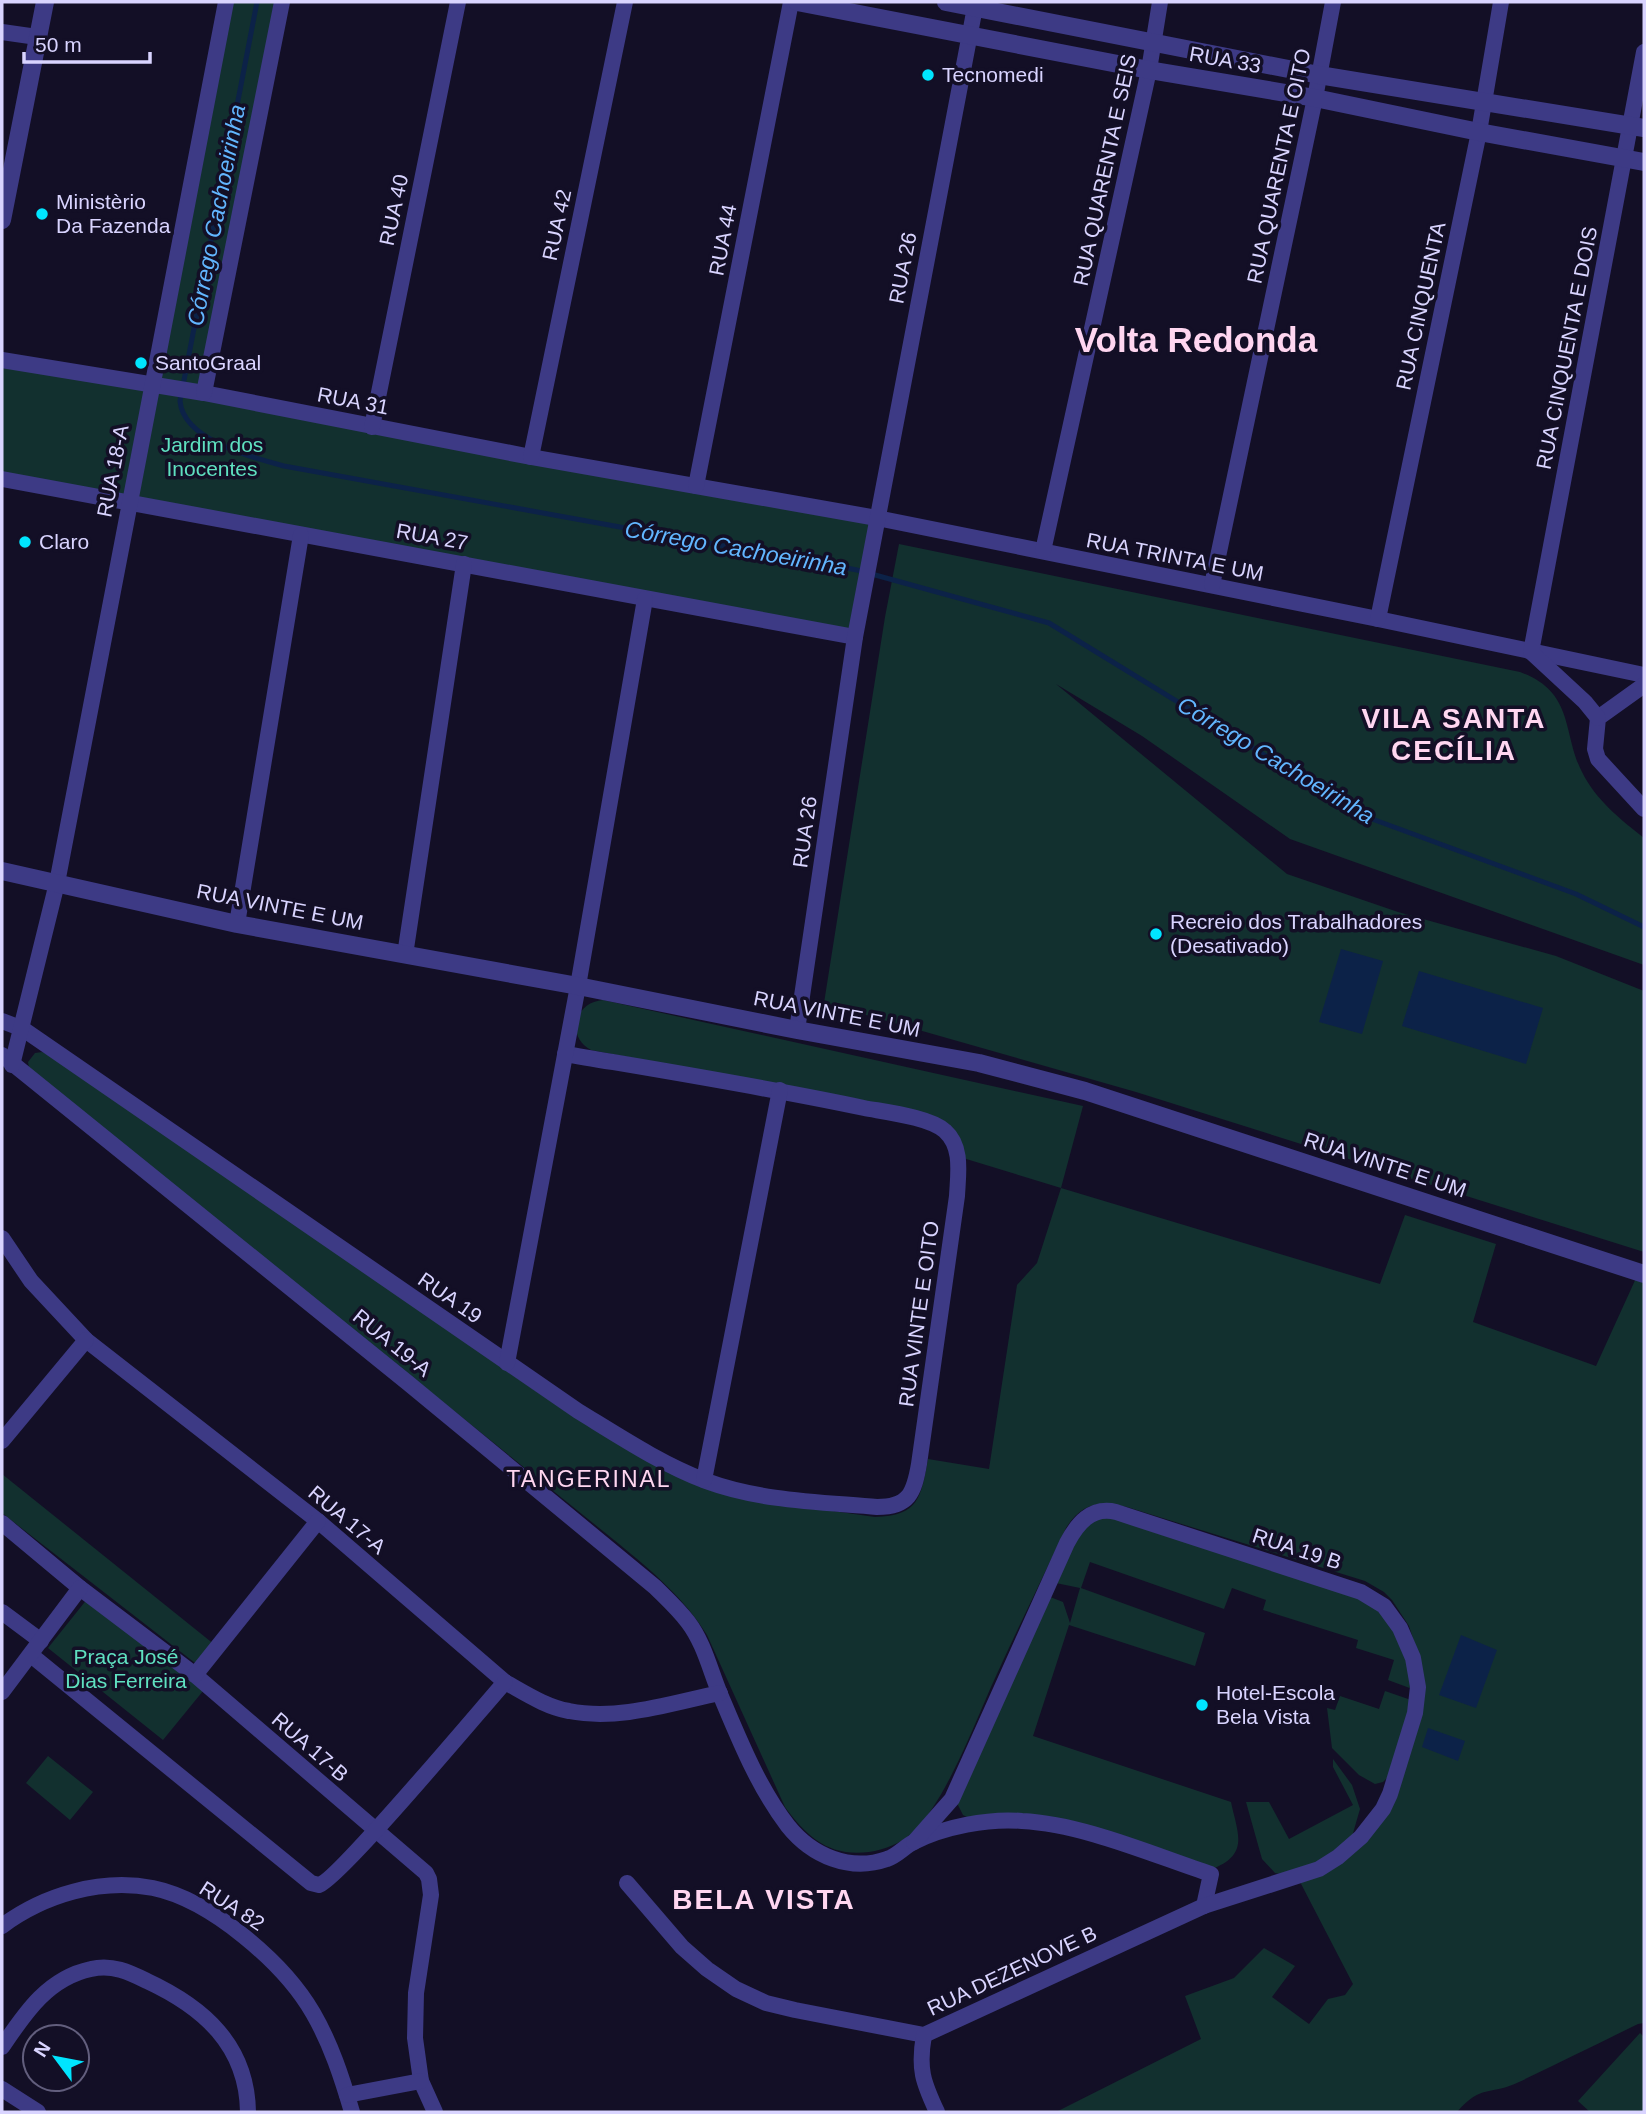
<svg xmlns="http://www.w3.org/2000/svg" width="1646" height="2114" font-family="Helvetica,sans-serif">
	<rect width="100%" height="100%" fill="#130f26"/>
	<g fill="#12302f">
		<polygon points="226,2 282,2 204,393 877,518 855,637 2,479 2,360 151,384"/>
		<path d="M899,544L1520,672C1575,692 1562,733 1582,772C1595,799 1621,820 1644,838V965L1290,839L1142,736L1056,684L1287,874L1398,912L1556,956L1644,991V1252L1136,1092L824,1003L885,617Z"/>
		<path d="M603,1000L1083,1106L1061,1188L1380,1284L1405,1215L1496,1244L1473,1322L1596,1366L1637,1276L1644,1279V2023L1638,2024C1599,2043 1559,2063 1519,2082C1491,2096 1482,2083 1457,2112H1056L1201,2039L1185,1996L1234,1978L1264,1948L1295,1966L1272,1997L1309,2024L1328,1999L1345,1995L1353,1984L1298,1878L1368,1833L1420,1700L1415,1644L1409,1626L1392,1600L1384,1592L1365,1581L1127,1507C1101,1500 1081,1503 1066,1528C1041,1581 1015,1634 991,1687C973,1728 944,1804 912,1833C901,1843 884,1850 869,1852C829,1857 807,1837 785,1807L707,1635C684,1598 653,1572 619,1544L29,1068L28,1062L35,1053L42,1052L51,1056L562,1409L754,1500L875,1517C919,1516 921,1497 928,1459L989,1469L1017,1285L1037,1263L1061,1188L963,1158C956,1122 949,1124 917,1112L591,1050C565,1036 575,1002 603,1000Z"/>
		<polygon points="2,1474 215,1645 199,1666 2,1513"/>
		<path d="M1103,1513L1361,1595L1399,1630L1415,1690L1388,1680L1394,1660L1356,1648L1358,1640L1263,1610L1266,1600L1232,1588L1224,1609L1090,1562L1081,1588L1205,1633L1195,1666L1069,1625L1033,1736L1231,1802C1238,1835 1250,1855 1210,1870L1131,1845L971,1819L963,1815L957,1803L1045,1595L1063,1602L1070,1623L1080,1588L1051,1582L1071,1541Z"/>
		<polygon points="88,1598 203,1691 163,1740 48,1648"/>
		<polygon points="1385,1691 1414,1701 1389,1776 1383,1782 1375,1784 1359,1775 1332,1748 1327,1708 1335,1710 1340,1696 1379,1709"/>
		<polygon points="48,1756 93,1792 70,1820 26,1783"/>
		<polygon points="1333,1759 1352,1785 1360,1809 1351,1840 1339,1854 1285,1875 1275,1873 1262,1859 1246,1802 1269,1802 1289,1839 1353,1805 1333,1767"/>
		<polygon points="1640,2033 1644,2037 1644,2112 1590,2112 1578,2101"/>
	</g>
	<g fill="#0c2248">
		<polygon points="1341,949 1383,961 1362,1034 1319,1022"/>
		<polygon points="1419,971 1543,1008 1526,1064 1402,1026"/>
		<polygon points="1461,1635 1497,1650 1476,1708 1439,1695"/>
		<polygon points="1428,1728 1465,1741 1458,1761 1422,1747"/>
	</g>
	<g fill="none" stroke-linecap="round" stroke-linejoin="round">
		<path stroke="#0c2248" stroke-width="5" d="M257,2L180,401C183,440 253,458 284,466L857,570L1049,623L1364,816L1576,894L1644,927"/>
		<g stroke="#3d3a85" stroke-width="16">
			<polyline points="2,32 37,37"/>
			<polyline points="2,360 204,393 531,457 877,518 1378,619 1644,675"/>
			<polyline points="204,393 282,2"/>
			<polyline points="372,427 458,2"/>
			<polyline points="531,457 625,2"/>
			<polyline points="2,479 855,637"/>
			<polyline points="696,486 791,2"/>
			<polyline points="1043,551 1149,70 1160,2"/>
			<polyline points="1212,585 1315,98 1333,2"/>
			<polyline points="1378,619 1479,132 1501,2"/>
			<polyline points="1644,685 1598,718 1595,749 1598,759 1644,809"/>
			<polyline points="1598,718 1585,702 1531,652 1644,52"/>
			<polyline points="237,924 301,535"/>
			<polyline points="405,955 464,564"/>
			<path d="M2,1021L23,1029L578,1411C619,1436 661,1464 706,1481C760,1501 820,1502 877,1507C909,1507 914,1493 919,1464L957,1196C958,1174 963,1147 945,1131C930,1117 885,1112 864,1108C765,1087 665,1071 565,1054"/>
			<polyline points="797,1030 855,637 976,2"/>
			<path d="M2,1055L408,1383L655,1587C666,1598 678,1609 688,1622C704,1643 710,1670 720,1694C739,1739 758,1787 788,1826C812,1856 850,1872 887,1859C897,1856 905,1846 914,1842C943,1827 989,1818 1022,1821C1083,1824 1153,1855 1211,1874L1204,1906"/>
			<polyline points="12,1065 57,883 226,2"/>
			<path d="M2,1238L31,1281L86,1340L318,1521L505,1682C525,1693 546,1707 569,1711C619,1721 671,1703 720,1693"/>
			<polyline points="507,1363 578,986 645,599"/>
			<polyline points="2,1441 86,1340"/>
			<polyline points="704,1480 780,1090"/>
			<polyline points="2,1523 80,1588 195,1675 426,1873 429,1879 431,1895 416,1993 415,2038 421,2081 435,2112"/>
			<polyline points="2,1612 41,1641"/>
			<path d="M31,1655L311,1883L319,1885C338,1880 481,1709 505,1682"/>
			<polyline points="195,1675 318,1521"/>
			<polyline points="2,1692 80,1588"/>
			<path d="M627,1883L682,1947L707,1969L736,1989L766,2003L795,2010L924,2035L1204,1906L1319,1869L1338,1857L1361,1837L1383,1809L1390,1794L1415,1713L1418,1687L1413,1658L1400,1628L1384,1606L1361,1592L1116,1512C1091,1506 1077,1524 1067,1543L952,1799L914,1842"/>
			<path d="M2,1926C44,1895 100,1878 153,1888C211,1900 284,1963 313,2013C331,2044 342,2078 352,2112"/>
			<path d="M924,2035C918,2069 923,2082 937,2112"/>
			<path d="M2,2047C25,2013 48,1978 91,1969C112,1964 129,1972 147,1981C203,2007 247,2045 248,2112"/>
			<polyline points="2,2089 38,2112"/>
			<polyline points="347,2095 421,2081"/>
		</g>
		<g stroke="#3d3a85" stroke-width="18">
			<polyline points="797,2 1149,70 1315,98 1479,132 1644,162"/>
			<polyline points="946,2 1319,75 1644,128"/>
			<polyline points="2,220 45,2"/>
			<polyline points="2,871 237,924 578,986 797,1030 979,1063 1085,1091 1644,1274"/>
		</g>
	</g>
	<g fill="#00e5ff" stroke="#130f26" stroke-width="2.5">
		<circle cx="928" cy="75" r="7"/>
		<circle cx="42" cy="214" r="7"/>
		<circle cx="141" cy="363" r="7"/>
		<circle cx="25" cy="542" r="7"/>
		<circle cx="1156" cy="934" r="7"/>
		<circle cx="1202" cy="1705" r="7"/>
	</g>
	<g text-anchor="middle" stroke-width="7" stroke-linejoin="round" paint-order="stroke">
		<g font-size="21" fill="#d9d4ff" stroke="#130f26">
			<text transform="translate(1225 60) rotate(10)" y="7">RUA 33</text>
			<text transform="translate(1279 166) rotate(-78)" y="7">RUA QUARENTA E OITO</text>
			<text transform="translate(1105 170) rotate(-78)" y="7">RUA QUARENTA E SEIS</text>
			<text transform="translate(394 210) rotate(-78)" y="7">RUA 40</text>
			<text transform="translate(557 225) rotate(-78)" y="7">RUA 42</text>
			<text transform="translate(723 240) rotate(-79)" y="7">RUA 44</text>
			<text transform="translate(903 268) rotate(-79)" y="7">RUA 26</text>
			<text transform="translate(1421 306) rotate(-78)" y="7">RUA CINQUENTA</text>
			<text transform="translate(1567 348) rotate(-79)" y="7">RUA CINQUENTA E DOIS</text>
			<text transform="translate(353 401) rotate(11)" y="7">RUA 31</text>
			<text transform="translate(113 471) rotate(-79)" y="7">RUA 18-A</text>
			<text transform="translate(432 537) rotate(10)" y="7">RUA 27</text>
			<text transform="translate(1175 557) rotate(11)" y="7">RUA TRINTA E UM</text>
			<text transform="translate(805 832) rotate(-82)" y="7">RUA 26</text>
			<text transform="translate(280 907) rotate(11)" y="7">RUA VINTE E UM</text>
			<text transform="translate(837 1014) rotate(11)" y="7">RUA VINTE E UM</text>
			<text transform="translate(1385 1165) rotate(18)" y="7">RUA VINTE E UM</text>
			<text transform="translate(450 1298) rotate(35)" y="7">RUA 19</text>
			<text transform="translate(919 1314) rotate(-82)" y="7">RUA VINTE E OITO</text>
			<text transform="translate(392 1343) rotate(39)" y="7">RUA 19-A</text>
			<text transform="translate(347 1520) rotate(40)" y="7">RUA 17-A</text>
			<text transform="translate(1297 1549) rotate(18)" y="7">RUA 19 B</text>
			<text transform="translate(310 1747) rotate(41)" y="7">RUA 17-B</text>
			<text transform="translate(232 1906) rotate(33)" y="7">RUA 82</text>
			<text transform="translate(1012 1971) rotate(-25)" y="7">RUA DEZENOVE B</text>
		</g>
		<g font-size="21" fill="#d9d4ff" stroke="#130f26" text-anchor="start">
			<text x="942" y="82">Tecnomedi</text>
			<text x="56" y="209">Ministèrio<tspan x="56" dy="24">Da Fazenda</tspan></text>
			<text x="155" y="370">SantoGraal</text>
			<text x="39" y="549">Claro</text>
			<text x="1170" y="929">Recreio dos Trabalhadores<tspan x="1170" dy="24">(Desativado)</tspan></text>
			<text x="1216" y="1700">Hotel-Escola<tspan x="1216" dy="24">Bela Vista</tspan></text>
		</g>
		<g font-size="21" fill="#5fe0c0" stroke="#130f26">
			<text x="212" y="452">Jardim dos<tspan x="212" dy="24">Inocentes</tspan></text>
			<text x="126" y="1664">Praça José<tspan x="126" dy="24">Dias Ferreira</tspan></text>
		</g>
		<g font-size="23" font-style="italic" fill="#62b6ff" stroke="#130f26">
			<text transform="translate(216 215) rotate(-79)" y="8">Córrego Cachoeirinha</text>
			<text transform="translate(736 548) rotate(10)" y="8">Córrego Cachoeirinha</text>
			<text transform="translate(1276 760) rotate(31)" y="8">Córrego Cachoeirinha</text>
		</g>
		<g font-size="23" letter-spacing="2" fill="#ffd6f0" stroke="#130f26">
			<text x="589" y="1487">TANGERINAL</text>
		</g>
		<g font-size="28" font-weight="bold" letter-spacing="2" fill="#ffd6f0" stroke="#130f26">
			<text x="1454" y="728">VILA SANTA<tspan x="1454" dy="32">CECÍLIA</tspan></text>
			<text x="764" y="1909">BELA VISTA</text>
		</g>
		<g font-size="35" font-weight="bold" fill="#ffd6f0" stroke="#130f26">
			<text x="1196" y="352">Volta Redonda</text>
		</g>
	</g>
	<rect width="1646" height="2114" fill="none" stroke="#d9d4ff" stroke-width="7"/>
	<g transform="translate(56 2058) rotate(302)"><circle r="33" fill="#130f26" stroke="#625e7d" stroke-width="2"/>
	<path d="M0-5L12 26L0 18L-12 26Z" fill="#00e5ff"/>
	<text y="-10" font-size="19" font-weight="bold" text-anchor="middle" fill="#d9d4ff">N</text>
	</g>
	<path d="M24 52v10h126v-10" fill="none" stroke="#d9d4ff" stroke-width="3.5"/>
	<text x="35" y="52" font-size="21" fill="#d9d4ff" stroke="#130f26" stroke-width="5" paint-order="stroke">50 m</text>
</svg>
